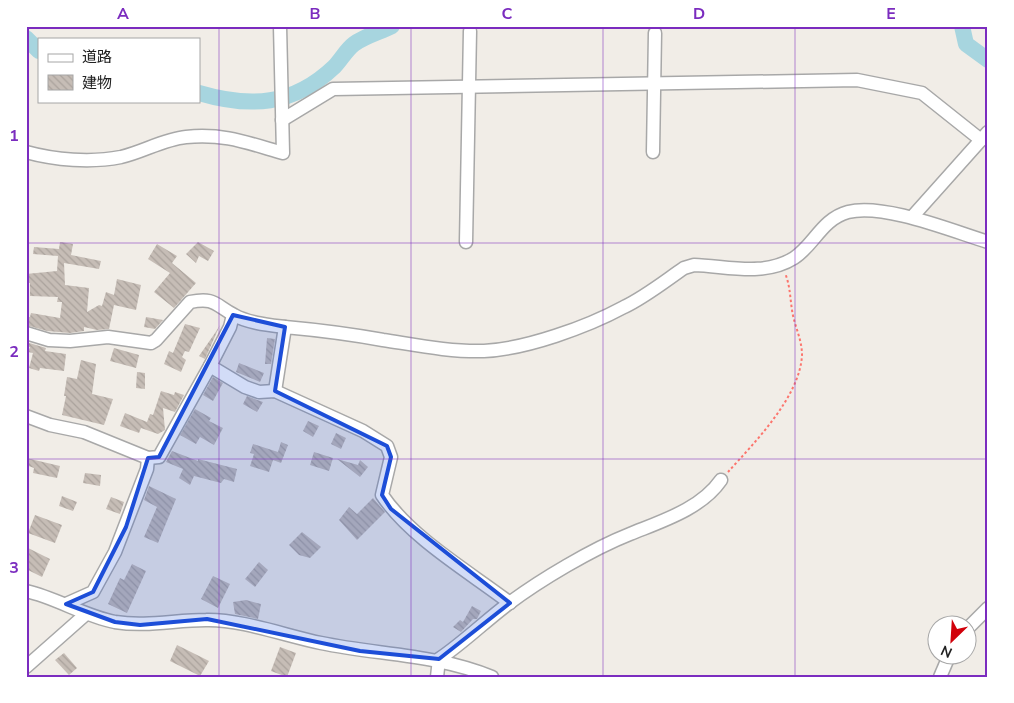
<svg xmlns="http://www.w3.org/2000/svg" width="1014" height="703" font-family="'Nunito Sans','Noto Sans JP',sans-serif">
	<defs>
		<pattern id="building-back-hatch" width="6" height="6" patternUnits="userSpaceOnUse" patternTransform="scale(1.25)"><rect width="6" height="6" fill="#c6bdb6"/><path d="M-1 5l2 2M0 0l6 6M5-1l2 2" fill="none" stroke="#aaa29c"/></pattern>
	</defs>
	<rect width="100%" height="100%" fill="#f1ede7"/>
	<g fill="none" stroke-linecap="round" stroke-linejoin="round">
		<g stroke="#a7d5df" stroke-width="16">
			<polyline points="962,26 966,44 988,60"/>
			<polyline points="26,38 39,51"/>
			<path d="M199,93C250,108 293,106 334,67C341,60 346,50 354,44C365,36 380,32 392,26"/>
		</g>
	</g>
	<g fill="url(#building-back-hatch)">
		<polygon points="60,242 73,244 71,255 101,261 99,269 64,263 65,285 89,288 87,312 99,305 102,306 106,292 114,295 117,279 141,285 136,310 114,305 109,329 97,330 84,327 84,331 70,333 47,331 26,325 26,317 30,317 31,313 60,318 62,302 57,302 58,297 30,296 30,283 26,283 26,274 57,271 58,256 33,254 34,247 59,249"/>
		<polygon points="198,242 214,251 208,261 199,256 196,263 186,254"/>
		<polygon points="157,244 177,256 172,263 196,283 174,308 154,292 170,273 148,259"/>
		<polygon points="146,317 163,320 155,329 144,327"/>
		<polygon points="185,324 200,328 189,352 185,351 182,357 186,360 181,372 164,364 169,351 173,353"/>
		<polygon points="220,325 205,359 199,356 215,333"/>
		<polygon points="267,338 275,339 271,364 265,364"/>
		<polygon points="26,342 46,348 45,351 66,354 64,371 40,368 39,371 29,368 33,353 28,352 30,347 26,347"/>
		<polygon points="114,348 139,355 136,368 110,361"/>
		<polygon points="81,360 96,364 92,394 113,399 104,425 62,415 66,396 64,396 67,377 77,379"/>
		<polygon points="239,363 264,373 260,382 236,372"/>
		<polygon points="137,372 145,373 145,389 136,388"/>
		<polygon points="213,377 223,383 213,401 203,395"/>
		<polygon points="161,391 174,395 175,392 184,395 175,412 163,408 165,430 158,434 141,428 139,433 120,426 125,413 147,422 150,414 153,415"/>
		<polygon points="247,396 263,402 257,412 243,404"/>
		<polygon points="195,409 211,418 209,421 223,428 214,445 200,437 196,444 180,435"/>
		<polygon points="308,421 319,426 313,437 303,431"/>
		<polygon points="336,433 346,438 341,449 331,444"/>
		<polygon points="281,442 288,445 281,463 273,460 269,472 250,466 254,454 250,453 253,444 278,452"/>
		<polygon points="172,451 198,461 198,459 237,469 234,482 224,479 221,483 194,476 190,485 179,478 183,469 166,462"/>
		<polygon points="314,452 333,458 329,471 310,465"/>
		<polygon points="26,458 60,466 57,478 33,473 34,468 26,465"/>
		<polygon points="337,459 358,465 360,460 368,467 360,477"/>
		<polygon points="85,473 101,475 100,486 83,483"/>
		<polygon points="149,486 176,499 158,543 144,537 157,507 144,500"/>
		<polygon points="62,496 77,502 73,511 59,506"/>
		<polygon points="111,497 124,502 120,514 106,509"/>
		<polygon points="373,498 385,512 357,540 339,520 349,507 357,514"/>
		<polygon points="35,515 62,525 55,543 28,533"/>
		<polygon points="302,532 321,547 310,558 299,555 289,545"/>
		<polygon points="26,547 50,559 42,577 26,569"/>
		<polygon points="259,562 268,570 255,587 245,579"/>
		<polygon points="132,564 146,571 127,613 108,604 120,578 124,580"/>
		<polygon points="213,576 230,584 218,608 201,599"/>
		<polygon points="246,600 261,604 258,619 235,614 233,602"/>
		<polygon points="472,606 481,611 477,619 473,619 461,632 453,627 460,620 463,622"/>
		<polygon points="177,645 209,661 200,676 170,661"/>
		<polygon points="280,647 296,653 287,677 271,671"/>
		<polygon points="64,653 77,668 69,675 55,660"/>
	</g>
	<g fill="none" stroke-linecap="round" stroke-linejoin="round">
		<defs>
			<g id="minor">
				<polyline points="282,120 333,89 857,80 922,93 981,140"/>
				<path d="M26,152C55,160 91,163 121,157C143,152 164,139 186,137C223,133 248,143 283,153L280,26"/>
				<polyline points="653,152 655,33"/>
				<polyline points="913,216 988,132"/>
				<polyline points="466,242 470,31"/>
				<path d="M26,333L49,340L70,341L108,337L151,343L156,340L190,302C215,297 215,305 234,315C248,323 269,325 285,327"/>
				<polyline points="210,366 230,327 233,315"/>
				<path d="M275,391L285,327C318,330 350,334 383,340C416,345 450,352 484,351C526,349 587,327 624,307C645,297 665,281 684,268L694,265C727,266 764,277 794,258C814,245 822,219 848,212C884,203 952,231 988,242"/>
				<path d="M26,416L50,425L84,432L148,458L159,457L210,366L245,387L259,392L275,391L363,431L387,446L391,457L382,495C411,538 468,571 510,603"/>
				<path d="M26,591C57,598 84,616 115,622C146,627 175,620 206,620C240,619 287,636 321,643C379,655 436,654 492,677"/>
				<polyline points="66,604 93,592 115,552 147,469 148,458"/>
				<polyline points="966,630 988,608"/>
				<polyline points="26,667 86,614"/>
				<path d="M437,677L439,659C463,643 484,622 508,604C540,580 592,549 630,534C662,521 701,509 721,480"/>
				<polyline points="940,677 949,656"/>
			</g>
		</defs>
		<use href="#minor" stroke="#a8a8a8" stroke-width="15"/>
		<path stroke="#fc756d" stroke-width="2" stroke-dasharray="2.5 2.5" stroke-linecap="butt" d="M728,472C754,443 800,397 802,355C802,339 794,325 792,310C790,297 790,285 785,273"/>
		<use href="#minor" stroke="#fff" stroke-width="12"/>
	</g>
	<path fill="#1d4ed8" fill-opacity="0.2" stroke="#1d4ed8" stroke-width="4" stroke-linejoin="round" d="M233,315L285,327L275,391L387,446L391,457L382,495L391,509L510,603L439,659L360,651L207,619L140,625L115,622L66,604L93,592L126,527L148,458L159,457Z"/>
	<path fill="none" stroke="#7b2cbf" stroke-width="1" stroke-opacity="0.55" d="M219,26V677M411,26V677M603,26V677M795,26V677M26,243H988M26,459H988"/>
	<rect width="1014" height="703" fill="none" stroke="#ffffff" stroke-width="55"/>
	<rect x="38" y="38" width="162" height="65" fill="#ffffff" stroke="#a6a6a6"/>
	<rect x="48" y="54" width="25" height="8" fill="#ffffff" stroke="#a6a6a6"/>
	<text x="82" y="62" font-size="15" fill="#212121">道路</text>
	<rect x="48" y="75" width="25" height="15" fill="url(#building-back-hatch)" stroke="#a6a6a6"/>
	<text x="82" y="88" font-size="15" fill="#212121">建物</text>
	<g transform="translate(952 640) rotate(205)"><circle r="24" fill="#ffffff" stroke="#a6a6a6"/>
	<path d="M0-4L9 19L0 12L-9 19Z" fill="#d1000a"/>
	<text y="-8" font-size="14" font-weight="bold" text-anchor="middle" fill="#212121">N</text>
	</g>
	<rect x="28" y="28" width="958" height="648" fill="none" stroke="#7b2cbf" stroke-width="2"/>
	<g font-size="16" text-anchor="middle" font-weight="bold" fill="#7b2cbf">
		<text x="123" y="19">A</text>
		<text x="315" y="19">B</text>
		<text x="507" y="19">C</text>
		<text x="699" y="19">D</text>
		<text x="891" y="19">E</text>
		<text x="14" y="141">1</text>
		<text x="14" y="357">2</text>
		<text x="14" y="573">3</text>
	</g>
</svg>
